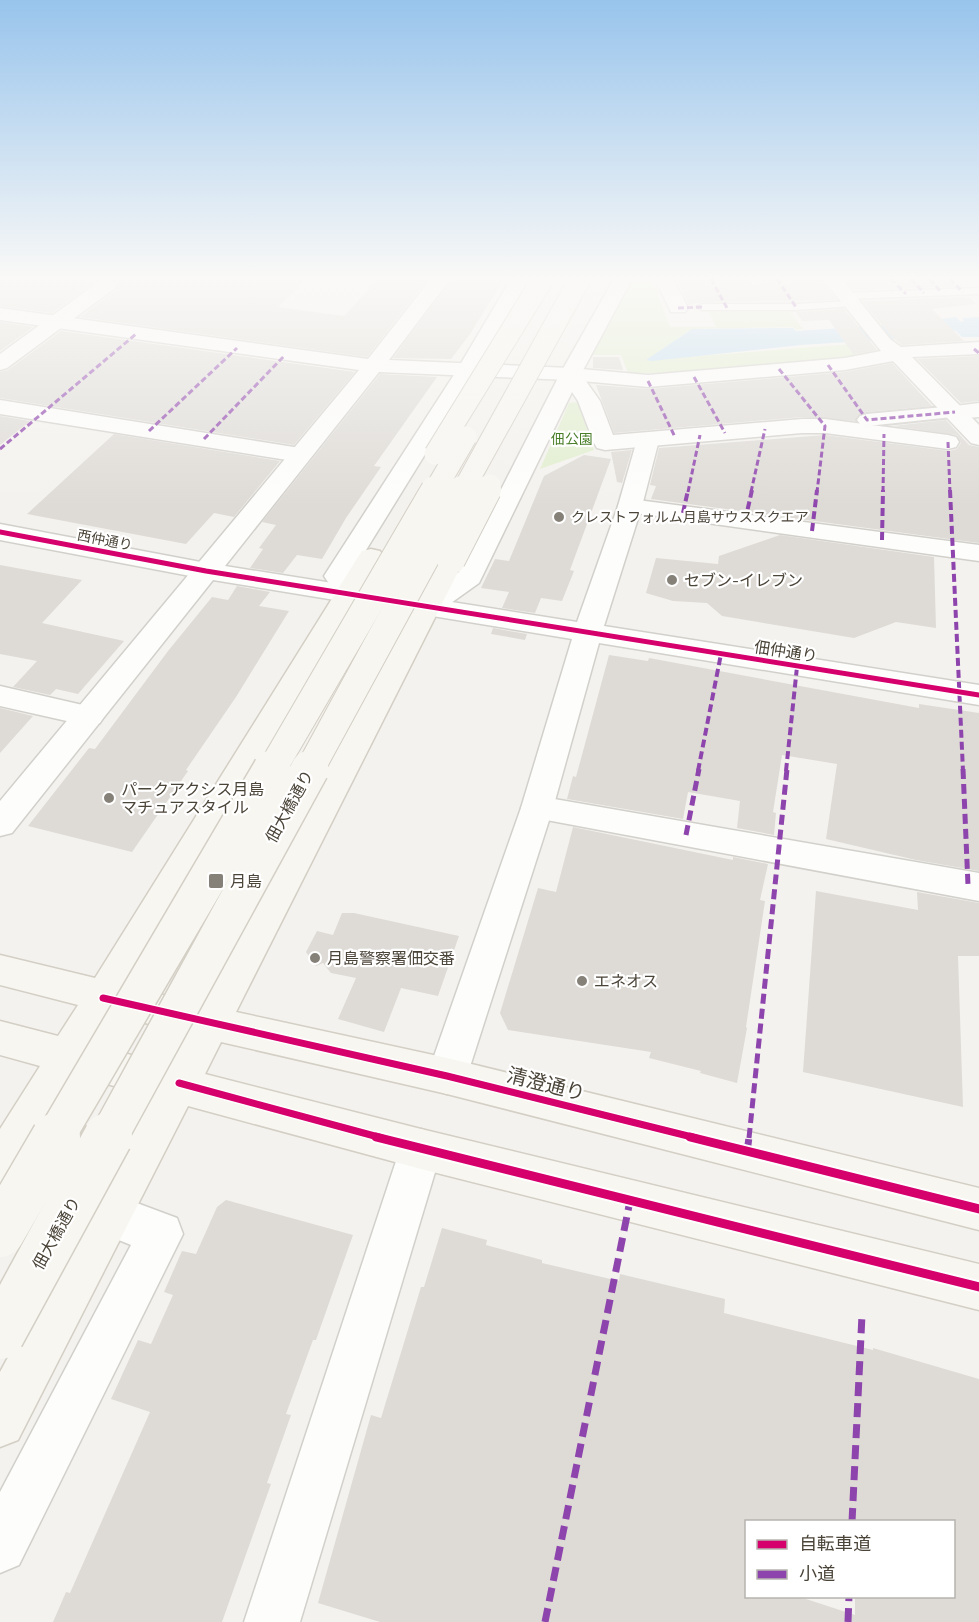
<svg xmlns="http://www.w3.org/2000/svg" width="979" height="1622" font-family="'Titillium Web','Noto Sans JP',sans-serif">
	<rect width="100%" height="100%" fill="#f4f2ee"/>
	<g fill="#e1eecf">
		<path d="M640,279L652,281L670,327H716L709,312H790L803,329L796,330L793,327L692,329L646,360L867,343L877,353C795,368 712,374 628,373L621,355H587L631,281Z"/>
		<polygon points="578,402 594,450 540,469 569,403"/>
	</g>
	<polygon fill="#c0ddf1" points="956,317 961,322 964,321 962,318 979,317 979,337 962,337 956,331 891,331 897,339 801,345 652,361 646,360 692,329 793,328 796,331 904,324"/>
	<g fill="#dedbd6" fill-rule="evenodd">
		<polygon points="0,279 99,279 52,313 0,306"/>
		<polygon points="114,279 307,279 278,307 344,316 378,279 428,279 367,357 80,317 116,290 119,283"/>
		<polygon points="452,279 504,279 470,334 451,359 393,358"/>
		<polygon points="676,279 747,279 753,288 764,285 762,279 821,279 837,300 702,302 689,305"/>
		<polygon points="845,279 951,279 959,286 854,290"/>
		<polygon points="969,297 976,304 932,309 964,341 902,345 892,337 862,301"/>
		<polygon points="844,309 877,350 853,354 829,320 802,321 796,312"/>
		<polygon points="0,322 33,327 0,351"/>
		<polygon points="61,331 355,372 294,445 0,398 0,372 8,370"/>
		<polygon points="979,356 979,401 961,403 917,359"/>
		<polygon points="593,357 619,357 623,370 593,368"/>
		<polygon points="892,363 932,406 866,412 858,415 855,421 802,417 614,433 596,385 648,389 845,372"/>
		<polygon points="380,374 437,377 374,466 381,467 346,518 322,559 297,555 283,573 250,568 263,549 259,548 276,525 262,522"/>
		<polygon points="0,416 30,421 0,445"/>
		<polygon points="946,420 969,445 979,447 979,543 651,499 656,486 650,485 659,448 825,435 949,451 957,449 961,443 957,435 893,426"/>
		<polygon points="114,434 280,461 234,517 214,513 186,544 27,514"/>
		<polygon points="632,450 622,483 617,482 611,452"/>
		<polygon points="584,455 611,459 570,570 574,571 562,601 541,598 535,613 502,608 509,592 481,588 495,559 509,561 544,476"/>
		<polygon points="780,535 934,557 936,628 896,622 854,638 722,616 707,603 673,601 646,593 656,558 718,564 719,556"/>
		<polygon points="0,565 82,580 42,623 124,641 78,694 56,689 50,695 13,687 37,661 0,654"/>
		<polygon points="237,586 270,592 259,606 289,611 236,697 186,770 188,771 132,852 28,826 89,748 95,749 168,651 212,597 228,600"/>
		<polygon points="493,628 527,634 525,640 491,634"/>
		<polygon points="609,655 648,661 649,658 919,708 919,704 979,713 979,871 916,860 826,839 837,764 782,755 773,812 776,813 774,835 737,828 740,801 688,792 683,819 567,799 573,776 576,777"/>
		<polygon points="0,708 33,716 0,753"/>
		<polygon points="573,827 733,860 733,857 768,864 760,900 765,901 746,1027 747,1028 737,1083 700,1073 701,1071 649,1058 651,1052 508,1030 500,1013 538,888 556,892"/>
		<polygon points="816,891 918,910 917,892 979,903 979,956 958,956 963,1107 803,1072"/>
		<polygon points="342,913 354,913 459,936 438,996 401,988 384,1032 338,1019 356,978 331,973 323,963 316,966 306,952 317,931 333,935"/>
		<polygon points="226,1200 353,1235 316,1340 313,1340 286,1414 291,1415 267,1483 271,1484 222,1622 53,1622 66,1592 70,1593 150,1412 111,1399 138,1340 151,1344 173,1295 164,1292 182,1251 196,1254 217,1207"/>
		<path d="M442,1228L487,1240L486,1245L542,1260V1263L619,1281L620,1274L725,1299L724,1313L873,1350V1348L979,1379V1622H380L318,1603L371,1415L381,1418L421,1287H424ZM747,1521H954V1596H855V1615L797,1596H747Z"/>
	</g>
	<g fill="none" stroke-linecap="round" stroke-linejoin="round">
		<defs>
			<g id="service">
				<polygon points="749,279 759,279 762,284 753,286"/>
				<polygon points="979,288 979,294 844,299 839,296 844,293"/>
				<polygon points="851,301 855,302 855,306 796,310 702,310 697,307 702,304 796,304"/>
			</g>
			<polygon id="pedestrian" points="955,406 962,408 965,412 962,416 867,426 860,424 857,420 860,416 867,414"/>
			<g id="minor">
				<polygon points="110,279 117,284 115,288 7,368 0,370 0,354 101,280"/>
				<polygon points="511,279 529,279 477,370 350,576 362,593 359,599 349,601 339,599 324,576 457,370"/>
				<polygon points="614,279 632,279 581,374 600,401 613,435 802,419 825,419 948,435 956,437 959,442 956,447 948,449 825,433 802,433 605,450 597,448 594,443 578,401 572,392 479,583 437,613 427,615 417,613 413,607 417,601 459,572 560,374"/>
				<polygon points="655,279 673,279 688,308 685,312 671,312"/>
				<polygon points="0,400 300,448 308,450 312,455 308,460 300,462 0,414"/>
				<polygon points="979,403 979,417 955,419 947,417 944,412 947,407"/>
				<polygon points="630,499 979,545 979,561 621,511 618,506 621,501"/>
				<polygon points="0,524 206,563 215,565 219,571 215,577 206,579 0,540"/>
				<polygon points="0,686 100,709 104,716 100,723 89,726 0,706"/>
				<polygon points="537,796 979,873 979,901 525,816 521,808 525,800"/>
				<polygon points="110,1193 177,1218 183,1234 19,1565 0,1573 0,1492 131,1245 94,1230 88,1215 94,1200"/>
			</g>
			<g id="tertiary">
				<polygon points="431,279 450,279 389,360 570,368 648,375 845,358 881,351 823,279 842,279 890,339 901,347 979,342 979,354 912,357 979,425 979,445 971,443 893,361 845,370 648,387 570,380 379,372 225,566 577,622 618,506 637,440 640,435 648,433 656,435 659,440 642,506 604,626 979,685 979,705 599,643 553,808 467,1076 461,1089 447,1094 433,1089 427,1076 521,808 572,639 213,580 12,833 0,836 0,801 359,370 0,320 0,308 368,359"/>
				<polygon points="421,1129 436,1135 442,1149 300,1622 244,1622 400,1149 406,1135"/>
			</g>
			<path id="secondary" d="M371,549L380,551L384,557L131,987L200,1004L438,560L442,554L451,552L460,554L464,560L236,1012L447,1058L979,1188V1230L447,1094L221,1042L205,1074L421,1129L979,1264V1310L421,1169L188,1106L18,1440L0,1447V1372L150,1096L78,1076L15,1182L0,1188V1129L40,1066L0,1055V1021L58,1036L78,1005L0,985V955L95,978L358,557L362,551ZM114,1015L184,1033L167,1064L96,1046Z"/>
		</defs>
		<use href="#service" stroke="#d2d0cb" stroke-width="3"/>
		<use href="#pedestrian" stroke="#d2d0cb" stroke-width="4"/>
		<use href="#minor" stroke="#d2d0cb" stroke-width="3"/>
		<use href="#tertiary" stroke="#d2d0cb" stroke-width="3"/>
		<use href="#secondary" stroke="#d3cfc5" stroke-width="3"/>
		<use href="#service" fill="#fdfdfc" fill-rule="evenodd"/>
		<use href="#pedestrian" fill="#fdfdfc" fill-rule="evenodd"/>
		<use href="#minor" fill="#fdfdfc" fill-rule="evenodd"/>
		<use href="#tertiary" fill="#fdfdfc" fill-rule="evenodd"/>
		<use href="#secondary" fill="#f7f6f1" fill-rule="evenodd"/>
		<defs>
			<g id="secondary-bridge-far3">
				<polyline points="435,454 543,279"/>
				<polyline points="434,492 466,437"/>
				<polyline points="462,492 580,279"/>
				<polyline points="487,492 490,485"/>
			</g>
			<g id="secondary-bridge-far2">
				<polyline points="451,560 487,490"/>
				<polyline points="271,771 435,490"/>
				<polyline points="309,771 462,490"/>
			</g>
			<g id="secondary-bridge-far1">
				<polyline points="55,1138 272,769"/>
				<polyline points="108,1138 310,769"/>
			</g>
			<g id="secondary-bridge">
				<polyline points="0,1233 56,1137"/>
				<polyline points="0,1335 108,1137"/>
			</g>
		</defs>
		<use href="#secondary-bridge-far3" stroke="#d3cfc5" stroke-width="23" stroke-linecap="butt"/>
		<use href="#secondary-bridge-far2" stroke="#d3cfc5" stroke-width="30" stroke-linecap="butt"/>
		<use href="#secondary-bridge-far1" stroke="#d3cfc5" stroke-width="40" stroke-linecap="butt"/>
		<use href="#secondary-bridge" stroke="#d3cfc5" stroke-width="51" stroke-linecap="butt"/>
		<use href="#secondary-bridge-far3" stroke="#f7f6f1" stroke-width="21"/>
		<use href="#secondary-bridge-far2" stroke="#f7f6f1" stroke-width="28"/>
		<use href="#secondary-bridge-far1" stroke="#f7f6f1" stroke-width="37"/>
		<use href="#secondary-bridge" stroke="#f7f6f1" stroke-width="48"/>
		<g stroke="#8e44ad" stroke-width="3" stroke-dasharray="6 3" stroke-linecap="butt">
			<polyline points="711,279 727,308"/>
			<polyline points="777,279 796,307"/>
			<polyline points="891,279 906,294"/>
			<polyline points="911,279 924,293"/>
			<polyline points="930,279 941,292"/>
			<polyline points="950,279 963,292"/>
			<polyline points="678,308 702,307"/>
			<polyline points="974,349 979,353"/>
			<polyline points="828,365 867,420 955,412"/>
			<polyline points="779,369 825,426 817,492"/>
			<polyline points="694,377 725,433"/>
			<polyline points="648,381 675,437"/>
			<polyline points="149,431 237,348"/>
			<polyline points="204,439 285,355"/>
			<polyline points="948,442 950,492"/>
			<polyline points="0,449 136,334"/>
			<polyline points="688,492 700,435"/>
			<polyline points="751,492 765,429"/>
			<polyline points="883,492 884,434"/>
		</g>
		<g stroke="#8e44ad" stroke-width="4" stroke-dasharray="8 4" stroke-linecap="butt">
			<polyline points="950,490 963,771"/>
			<polyline points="683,513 688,490"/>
			<polyline points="745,521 752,490"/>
			<polyline points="812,531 817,490"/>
			<polyline points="882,540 883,490"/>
			<polyline points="698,771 721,654"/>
			<polyline points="786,771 797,667"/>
		</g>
		<g stroke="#8e44ad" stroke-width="5" stroke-dasharray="10 5" stroke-linecap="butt">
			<polyline points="963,769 968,885"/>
			<polyline points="686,835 699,769"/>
			<polyline points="749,1138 787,769"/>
		</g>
		<g stroke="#8e44ad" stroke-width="7" stroke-dasharray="14 7" stroke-linecap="butt">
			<polyline points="747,1153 749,1137"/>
			<polyline points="852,1522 862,1315"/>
			<polyline points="545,1622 630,1201"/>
			<polyline points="848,1622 849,1596"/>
		</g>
		<defs>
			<polyline id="cycleway-far2" points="0,532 206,571 979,695"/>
			<g id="cycleway-far1">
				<polyline points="103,998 447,1076 696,1138"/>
				<polyline points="179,1083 382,1138"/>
			</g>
			<g id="cycleway">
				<polyline points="376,1137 979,1287"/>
				<polyline points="690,1137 979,1209"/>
			</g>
		</defs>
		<use href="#cycleway-far2" stroke="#fff" stroke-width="8"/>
		<use href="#cycleway-far1" stroke="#fff" stroke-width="10"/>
		<use href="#cycleway" stroke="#fff" stroke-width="13"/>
		<use href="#cycleway-far2" stroke="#d6006c" stroke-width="5"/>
		<use href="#cycleway-far1" stroke="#d6006c" stroke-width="7"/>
		<use href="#cycleway" stroke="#d6006c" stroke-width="9"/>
	</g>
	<linearGradient id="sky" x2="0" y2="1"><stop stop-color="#98c4ec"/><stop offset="0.55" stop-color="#faf9f7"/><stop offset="1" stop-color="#faf9f7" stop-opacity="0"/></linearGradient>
	<rect width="979" height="506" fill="url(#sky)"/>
	<g fill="#868178" stroke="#fff" stroke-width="2">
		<circle cx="559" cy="517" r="6"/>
		<circle cx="672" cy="580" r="6"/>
		<circle cx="109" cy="798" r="6"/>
		<rect x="208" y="873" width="16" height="16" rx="3"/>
		<circle cx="315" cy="958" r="6"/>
		<circle cx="582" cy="981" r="6"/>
	</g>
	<g text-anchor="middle" stroke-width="4.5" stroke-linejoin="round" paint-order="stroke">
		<g font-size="14" fill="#4a7f2a" stroke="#fff">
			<text x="572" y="444">佃公園</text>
		</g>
		<g font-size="14" fill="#4b4439" stroke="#fff" text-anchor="start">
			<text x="571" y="522">クレストフォルム月島サウススクエア</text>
		</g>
		<g font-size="14" fill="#4b4439" stroke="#fff">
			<text transform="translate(105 540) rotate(11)" y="5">西仲通り</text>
		</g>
		<g font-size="16" fill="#4b4439" stroke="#fff" text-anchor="start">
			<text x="684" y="586">セブン-イレブン</text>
			<text x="121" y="795">パークアクシス月島<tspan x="121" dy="18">マチュアスタイル</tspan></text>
			<text x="230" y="887">月島</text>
			<text x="327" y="964">月島警察署佃交番</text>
			<text x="594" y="987">エネオス</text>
		</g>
		<g font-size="16" fill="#4b4439" stroke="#fff">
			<text transform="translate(786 651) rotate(9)" y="6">佃仲通り</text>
			<text transform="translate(289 806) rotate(-61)" y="6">佃大橋通り</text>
			<text transform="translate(56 1233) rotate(-61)" y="6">佃大橋通り</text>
		</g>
		<g font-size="20" fill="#4b4439" stroke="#fff">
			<text transform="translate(546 1084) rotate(14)" y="7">清澄通り</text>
		</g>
	</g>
	<rect x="745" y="1520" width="210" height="78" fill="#ffffff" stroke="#b7b4b0" stroke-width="1.5"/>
	<rect x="757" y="1540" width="30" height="9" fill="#d6006c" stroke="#b7b4b0" stroke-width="1.5"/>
	<text x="799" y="1550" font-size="18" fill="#4b4439">自転車道</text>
	<rect x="757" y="1570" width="30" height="9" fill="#8e44ad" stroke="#b7b4b0" stroke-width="1.5"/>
	<text x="799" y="1580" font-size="18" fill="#4b4439">小道</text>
</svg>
